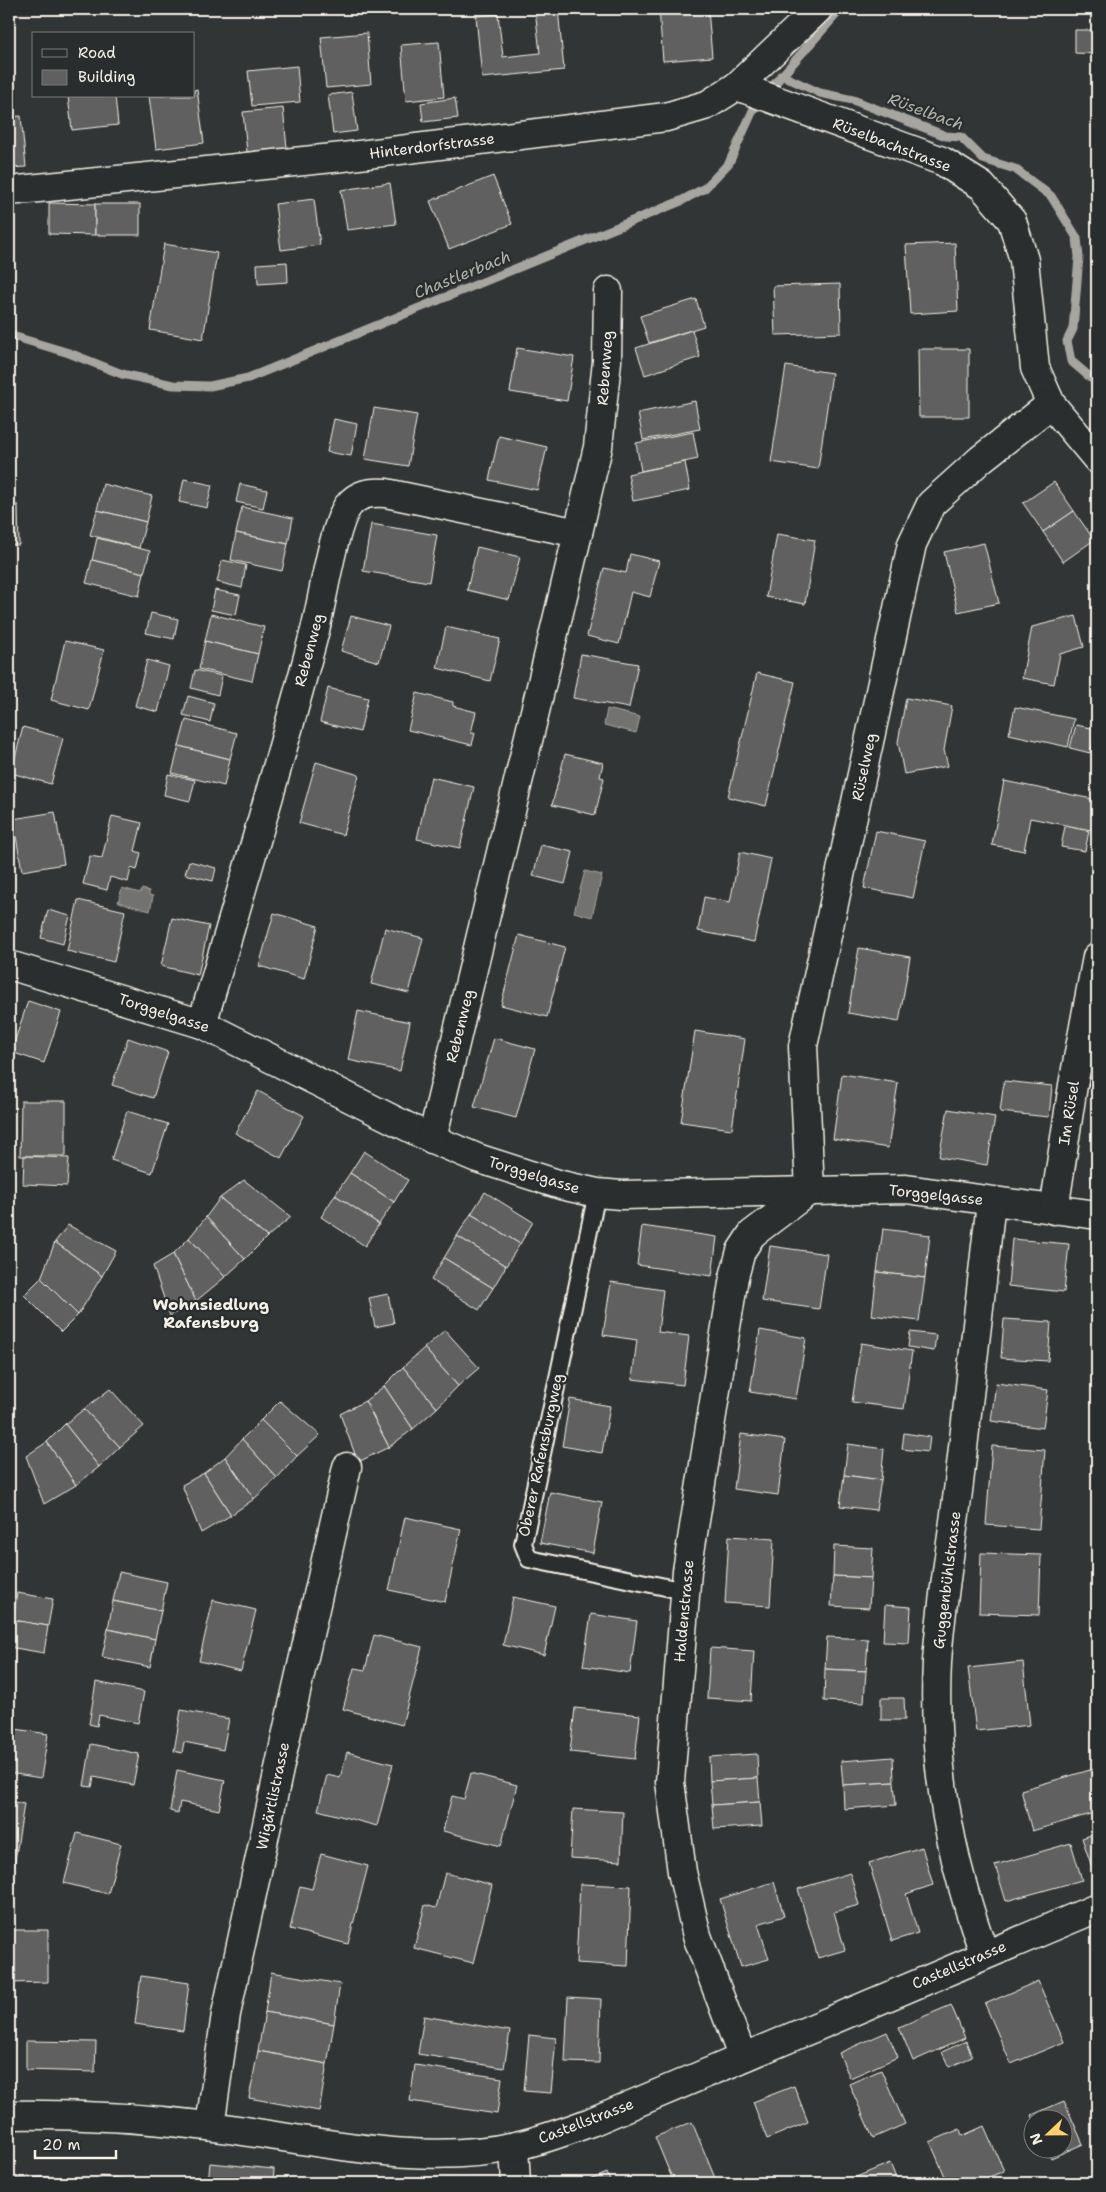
<svg xmlns="http://www.w3.org/2000/svg" width="1106" height="2192" font-family="'Shantell Sans',sans-serif">
	<rect width="100%" height="100%" fill="#323535"/>
	<filter id="ink" filterUnits="userSpaceOnUse"><feTurbulence type="fractalNoise" baseFrequency=".02" numOctaves="2"/><feDisplacementMap in="SourceGraphic" scale="10" xChannelSelector="R" yChannelSelector="G"/><feConvolveMatrix kernelMatrix="1 2 1 2 8 2 1 2 1" color-interpolation-filters="sRGB"/></filter>
	<g filter="url(#ink)">
		<g fill="#727370" stroke="#a6a5a0">
			<polygon points="607,709 640,717 636,733 604,725"/>
			<polygon points="585,871 602,875 592,917 574,912"/>
			<polygon points="122,888 140,893 142,889 149,891 149,895 153,896 150,911 118,902"/>
		</g>
		<g fill="none" stroke-linecap="round" stroke-linejoin="round">
			<g stroke="#a6a5a0" stroke-width="9">
				<polyline points="781,75 820,93 853,100 946,136 961,137 983,159 1015,169 1051,196 1077,238 1079,257 1073,329 1067,341 1071,361 1097,383"/>
				<polyline points="9,335 69,353 122,374 173,385 210,386 248,378 681,201 705,188 729,163 755,106 841,9"/>
			</g>
		</g>
		<g fill="#5f605f" stroke="#f4f1e8">
			<polygon points="535,9 558,9 564,70 482,78 476,16 498,14 503,57 540,53"/>
			<polygon points="659,9 708,9 712,57 663,61"/>
			<polygon points="1075,30 1097,30 1097,54 1075,53"/>
			<polygon points="367,33 371,84 326,88 321,37"/>
			<polygon points="439,42 444,97 406,101 401,45"/>
			<polygon points="297,66 300,102 252,106 248,71"/>
			<polygon points="197,89 204,143 156,149 149,96 194,96 194,90"/>
			<polygon points="352,92 357,131 333,134 328,95"/>
			<polygon points="68,96 115,96 118,125 72,130"/>
			<polygon points="455,98 458,118 423,122 421,103"/>
			<polygon points="283,108 287,148 247,152 243,112"/>
			<polygon points="21,116 26,167 9,168 9,117"/>
			<polygon points="493,176 512,224 449,249 430,201"/>
			<polygon points="390,183 396,224 347,230 341,190"/>
			<polygon points="314,199 320,245 281,250 275,204"/>
			<polygon points="49,203 95,204 95,235 49,234"/>
			<rect x="95" y="204" width="45" height="31"/>
			<polygon points="955,243 958,311 910,314 906,245"/>
			<polygon points="164,244 217,253 203,339 150,330"/>
			<polygon points="287,262 288,282 258,284 257,264"/>
			<polygon points="840,284 841,333 775,335 773,286"/>
			<polygon points="696,299 704,326 649,343 640,316"/>
			<polygon points="692,330 700,357 645,375 636,348"/>
			<polygon points="517,348 574,357 567,401 510,392"/>
			<polygon points="918,349 969,349 969,417 919,417"/>
			<polygon points="786,366 832,373 818,469 771,462"/>
			<polygon points="695,401 700,429 643,440 638,413"/>
			<polygon points="374,408 417,415 408,466 365,459"/>
			<polygon points="334,419 357,424 351,456 327,452"/>
			<polygon points="693,432 698,459 641,471 636,443"/>
			<polygon points="499,436 547,447 537,490 489,480"/>
			<polygon points="685,462 690,490 633,501 628,474"/>
			<polygon points="184,479 212,485 207,508 179,502"/>
			<polygon points="1054,482 1074,511 1043,532 1023,503"/>
			<polygon points="103,484 152,496 146,522 97,510"/>
			<polygon points="240,484 267,490 263,508 236,502"/>
			<polygon points="9,505 18,505 19,545 9,545"/>
			<polygon points="242,507 293,518 288,544 236,533"/>
			<polygon points="97,510 146,522 139,548 90,535"/>
			<polygon points="1074,511 1094,540 1063,562 1043,532"/>
			<polygon points="371,524 437,535 429,582 363,571"/>
			<polygon points="236,533 288,544 282,571 231,560"/>
			<polygon points="777,534 815,540 805,604 766,597"/>
			<polygon points="97,538 150,551 144,573 92,560"/>
			<polygon points="984,543 999,603 958,612 944,552"/>
			<polygon points="477,547 520,557 509,600 467,590"/>
			<polygon points="630,554 659,561 650,597 631,592 619,644 587,636 604,568 626,573"/>
			<polygon points="92,560 144,573 139,596 86,583"/>
			<polygon points="222,560 246,565 242,588 217,582"/>
			<polygon points="215,590 240,595 236,615 211,610"/>
			<polygon points="151,613 178,619 174,639 146,633"/>
			<polygon points="211,614 264,627 258,654 205,641"/>
			<polygon points="351,616 389,626 379,662 341,651"/>
			<polygon points="1076,616 1084,647 1060,654 1054,684 1022,678 1032,627"/>
			<polygon points="446,627 500,639 490,681 437,668"/>
			<polygon points="65,641 104,650 89,710 51,700"/>
			<polygon points="205,641 258,654 252,681 199,669"/>
			<polygon points="581,654 638,664 629,708 573,698"/>
			<polygon points="147,660 169,666 158,712 135,706"/>
			<polygon points="195,670 222,676 218,695 191,688"/>
			<polygon points="757,673 795,682 766,806 728,797"/>
			<polygon points="328,688 368,698 360,732 320,722"/>
			<polygon points="417,693 453,702 453,706 476,712 471,733 475,733 472,745 408,730"/>
			<polygon points="188,696 214,703 210,722 183,715"/>
			<polygon points="906,698 952,706 944,750 948,766 904,774 898,742"/>
			<polygon points="1015,707 1074,719 1068,747 1009,734"/>
			<polygon points="186,720 237,733 230,759 179,746"/>
			<polygon points="1076,725 1096,729 1090,753 1070,748"/>
			<polygon points="23,727 63,738 51,784 11,773"/>
			<polygon points="179,746 230,759 224,786 172,773"/>
			<polygon points="565,754 603,763 600,777 604,778 595,815 552,805"/>
			<polygon points="316,762 359,775 343,835 299,823"/>
			<polygon points="168,774 195,780 190,801 164,795"/>
			<polygon points="431,777 474,787 460,848 417,839"/>
			<polygon points="1004,781 1097,800 1091,830 1030,818 1024,851 992,845"/>
			<polygon points="55,812 64,864 22,871 13,819"/>
			<polygon points="112,816 142,823 135,851 141,853 137,870 131,868 128,882 110,877 107,890 83,884 90,856 102,858"/>
			<polygon points="1065,826 1089,831 1085,851 1061,847"/>
			<polygon points="876,831 925,841 913,898 864,888"/>
			<polygon points="541,845 573,852 565,884 533,876"/>
			<polygon points="740,852 771,859 754,942 698,931 704,897 730,902"/>
			<polygon points="189,861 216,868 213,881 185,874"/>
			<polygon points="78,900 125,911 114,962 67,951"/>
			<polygon points="48,910 70,916 63,944 41,938"/>
			<polygon points="274,913 318,926 304,979 259,966"/>
			<polygon points="172,918 209,926 198,975 161,966"/>
			<polygon points="385,928 423,938 409,993 371,984"/>
			<polygon points="519,935 565,947 547,1017 501,1005"/>
			<polygon points="859,948 910,957 899,1022 848,1013"/>
			<polygon points="28,1001 61,1012 44,1063 11,1052"/>
			<polygon points="358,1011 410,1022 400,1071 348,1060"/>
			<polygon points="695,1031 745,1039 732,1129 681,1122"/>
			<polygon points="128,1038 168,1052 153,1098 112,1085"/>
			<polygon points="494,1038 535,1049 516,1118 474,1107"/>
			<polygon points="1095,1058 1097,1058 1097,1088 1089,1086"/>
			<polygon points="842,1074 898,1083 888,1148 833,1139"/>
			<polygon points="1004,1081 1052,1086 1049,1117 1000,1112"/>
			<polygon points="258,1091 304,1116 281,1158 235,1133"/>
			<polygon points="21,1101 66,1101 66,1156 20,1156"/>
			<polygon points="948,1109 995,1117 987,1165 939,1157"/>
			<polygon points="127,1111 168,1124 152,1173 111,1160"/>
			<polygon points="1097,1134 1097,1179 1091,1178"/>
			<polygon points="364,1151 408,1180 394,1202 350,1173"/>
			<polygon points="24,1156 69,1158 67,1186 23,1184"/>
			<polygon points="350,1173 394,1202 379,1224 335,1195"/>
			<polygon points="244,1180 291,1217 267,1237 220,1198"/>
			<polygon points="485,1192 533,1222 520,1244 471,1214"/>
			<polygon points="335,1195 379,1224 365,1246 321,1217"/>
			<polygon points="220,1198 267,1237 245,1259 206,1217"/>
			<polygon points="471,1214 520,1244 506,1266 457,1236"/>
			<polygon points="206,1217 245,1259 225,1277 189,1238"/>
			<polygon points="68,1225 116,1251 102,1276 55,1242"/>
			<polygon points="642,1226 717,1237 712,1276 637,1265"/>
			<polygon points="883,1229 930,1235 925,1278 877,1272"/>
			<polygon points="457,1236 506,1266 493,1288 444,1258"/>
			<polygon points="189,1238 225,1277 196,1301 173,1254"/>
			<polygon points="1012,1239 1069,1244 1064,1292 1008,1286"/>
			<polygon points="55,1242 102,1276 78,1315 41,1278"/>
			<polygon points="770,1246 827,1254 819,1309 762,1301"/>
			<polygon points="173,1254 196,1301 170,1316 153,1266"/>
			<polygon points="444,1258 493,1288 479,1310 431,1280"/>
			<polygon points="877,1272 925,1278 919,1321 872,1315"/>
			<polygon points="41,1278 78,1315 61,1332 24,1295"/>
			<polygon points="611,1282 663,1290 658,1332 689,1336 683,1385 632,1379 637,1340 603,1335"/>
			<polygon points="388,1294 394,1323 375,1327 369,1298"/>
			<polygon points="1004,1319 1051,1322 1048,1361 1001,1358"/>
			<polygon points="445,1330 479,1368 458,1386 424,1348"/>
			<polygon points="760,1330 806,1338 796,1399 750,1392"/>
			<polygon points="910,1332 936,1335 934,1351 908,1347"/>
			<polygon points="861,1343 912,1351 904,1409 852,1402"/>
			<polygon points="424,1348 458,1386 437,1408 403,1367"/>
			<polygon points="403,1367 437,1408 413,1429 384,1386"/>
			<polygon points="996,1383 1048,1390 1043,1428 991,1421"/>
			<polygon points="384,1386 413,1429 389,1447 365,1401"/>
			<polygon points="110,1389 144,1426 120,1447 84,1409"/>
			<polygon points="570,1399 610,1406 602,1453 562,1446"/>
			<polygon points="280,1401 320,1435 297,1456 261,1420"/>
			<polygon points="365,1401 389,1447 358,1462 340,1414"/>
			<polygon points="84,1409 120,1447 99,1467 65,1424"/>
			<polygon points="261,1420 297,1456 277,1478 242,1439"/>
			<polygon points="65,1424 99,1467 76,1485 47,1442"/>
			<polygon points="904,1433 930,1437 928,1452 902,1449"/>
			<polygon points="741,1434 785,1440 778,1495 734,1489"/>
			<polygon points="242,1439 277,1478 254,1499 225,1457"/>
			<polygon points="47,1442 76,1485 44,1504 26,1456"/>
			<polygon points="848,1444 884,1449 881,1480 844,1475"/>
			<polygon points="992,1446 1045,1450 1039,1529 986,1525"/>
			<polygon points="225,1457 254,1499 231,1515 204,1473"/>
			<polygon points="204,1473 231,1515 201,1533 182,1485"/>
			<polygon points="844,1475 881,1480 876,1510 840,1506"/>
			<polygon points="550,1492 602,1502 593,1553 540,1543"/>
			<polygon points="405,1517 461,1529 445,1602 389,1590"/>
			<polygon points="729,1536 774,1539 770,1606 725,1603"/>
			<polygon points="834,1546 873,1548 871,1578 833,1576"/>
			<polygon points="981,1553 1041,1555 1039,1615 979,1613"/>
			<polygon points="119,1572 167,1582 161,1611 113,1601"/>
			<polygon points="833,1576 871,1578 869,1608 831,1606"/>
			<polygon points="17,1593 53,1599 48,1626 13,1620"/>
			<polygon points="513,1597 555,1606 544,1655 503,1645"/>
			<polygon points="213,1600 256,1610 241,1671 199,1661"/>
			<polygon points="113,1601 161,1611 155,1639 108,1629"/>
			<polygon points="885,1605 911,1607 909,1643 883,1642"/>
			<polygon points="591,1614 637,1621 630,1673 583,1666"/>
			<polygon points="13,1620 48,1626 44,1653 9,1647"/>
			<polygon points="108,1629 155,1639 150,1667 102,1657"/>
			<polygon points="374,1635 422,1647 402,1725 343,1709 354,1668 365,1670"/>
			<polygon points="827,1637 868,1639 866,1671 825,1669"/>
			<polygon points="710,1648 754,1651 751,1701 707,1698"/>
			<polygon points="1023,1662 1030,1725 976,1731 968,1668"/>
			<polygon points="825,1669 866,1671 864,1703 824,1701"/>
			<polygon points="96,1682 144,1692 138,1723 99,1715 97,1726 89,1724"/>
			<polygon points="881,1698 904,1698 905,1720 881,1720"/>
			<polygon points="575,1708 640,1715 635,1759 570,1752"/>
			<polygon points="181,1710 229,1719 223,1750 184,1742 182,1753 174,1751"/>
			<polygon points="9,1728 48,1734 41,1778 9,1773"/>
			<polygon points="91,1744 139,1754 133,1785 94,1777 92,1787 84,1786"/>
			<polygon points="347,1752 393,1764 377,1826 318,1810 327,1775 340,1778"/>
			<polygon points="757,1754 758,1778 710,1781 709,1757"/>
			<polygon points="893,1757 894,1782 843,1785 841,1761"/>
			<polygon points="1097,1768 1097,1812 1032,1831 1021,1790"/>
			<polygon points="177,1770 225,1780 219,1810 180,1802 178,1813 170,1811"/>
			<polygon points="471,1773 517,1785 501,1846 443,1831 452,1796 464,1799"/>
			<polygon points="758,1778 760,1802 712,1805 710,1781"/>
			<polygon points="894,1782 896,1805 844,1809 843,1785"/>
			<polygon points="9,1801 24,1804 14,1867 9,1867"/>
			<polygon points="760,1802 762,1826 714,1829 712,1805"/>
			<polygon points="573,1809 623,1812 621,1861 570,1858"/>
			<polygon points="77,1833 121,1844 108,1894 64,1883"/>
			<polygon points="1097,1833 1097,1865 1092,1867 1082,1838"/>
			<polygon points="1071,1843 1082,1880 1006,1901 995,1865"/>
			<polygon points="922,1847 933,1885 906,1894 918,1933 892,1941 869,1863"/>
			<polygon points="321,1854 368,1866 348,1944 290,1929 300,1886 312,1889"/>
			<polygon points="445,1873 492,1885 473,1963 414,1948 425,1905 436,1908"/>
			<polygon points="850,1873 859,1905 834,1912 845,1950 818,1958 798,1889"/>
			<polygon points="774,1882 784,1916 758,1924 769,1959 741,1967 720,1899"/>
			<polygon points="580,1884 631,1886 628,1966 576,1963"/>
			<polygon points="9,1930 48,1930 48,1982 9,1983"/>
			<polygon points="271,1972 340,1984 334,2024 265,2012"/>
			<polygon points="141,1976 189,1983 183,2031 135,2024"/>
			<polygon points="1038,1981 1064,2042 1011,2064 985,2004"/>
			<polygon points="568,1997 601,1999 599,2063 565,2062"/>
			<polygon points="951,2005 965,2038 913,2061 899,2027"/>
			<polygon points="265,2012 334,2024 327,2064 258,2051"/>
			<polygon points="424,2016 510,2031 504,2068 418,2054"/>
			<polygon points="887,2032 898,2057 850,2078 839,2053"/>
			<polygon points="529,2035 556,2038 551,2093 524,2091"/>
			<polygon points="26,2041 96,2042 95,2072 26,2070"/>
			<polygon points="966,2041 972,2057 949,2067 942,2052"/>
			<polygon points="258,2051 327,2064 319,2111 249,2098"/>
			<polygon points="415,2065 502,2078 497,2114 410,2101"/>
			<polygon points="881,2070 905,2124 873,2138 849,2084"/>
			<polygon points="794,2086 808,2122 767,2139 753,2102"/>
			<polygon points="1064,2101 1083,2144 1051,2158 1047,2150 1064,2150 1064,2120 1034,2120 1032,2115"/>
			<polygon points="692,2122 717,2183 674,2183 655,2137"/>
			<polygon points="984,2126 1004,2171 982,2180 983,2183 948,2183 930,2142 960,2129 962,2136"/>
			<polygon points="210,2163 274,2169 273,2183 208,2183"/>
			<polygon points="890,2163 898,2183 850,2183 849,2180"/>
			<polygon points="607,2173 611,2183 583,2183"/>
			<polygon points="99,2176 154,2182 154,2183 99,2183"/>
			<polygon points="51,2177 51,2183 9,2183 9,2178"/>
		</g>
		<g fill="none" stroke-linecap="round" stroke-linejoin="round">
			<defs>
				<polyline id="lane" points="597,1193 523,1544 529,1559 685,1591"/>
				<g id="street">
					<polyline points="737,86 942,161 982,186 1012,221 1024,260 1035,368 1051,404 1097,459"/>
					<polyline points="9,191 343,157 666,117 707,105 737,86 818,9"/>
					<polyline points="578,533 598,447 607,361 608,291"/>
					<polyline points="9,965 202,1024 432,1139 477,1158 561,1185 597,1193 621,1195 906,1189 1097,1215"/>
					<path d="M202,1024C240,894 280,764 314,634C322,605 333,526 348,506C358,493 371,492 386,493L578,533L432,1139"/>
					<polyline points="1054,1210 1073,1085 1097,957"/>
					<path d="M985,1955C950,1861 932,1762 937,1662C941,1602 952,1542 959,1483C970,1389 981,1295 991,1202"/>
					<polyline points="742,2056 697,1936 682,1872 670,1782 687,1571 734,1277 741,1251 752,1234 810,1190 803,1046 912,544 931,504 981,459 1051,404"/>
					<polyline points="210,2126 226,2014 289,1723 347,1467"/>
					<polyline points="514,2147 516,2183"/>
				</g>
				<path id="secondary" d="M9,2115C76,2114 142,2118 208,2126C307,2138 417,2168 516,2146C542,2140 567,2131 591,2122L1097,1908"/>
			</defs>
			<use href="#lane" stroke="#f4f1e8" stroke-width="20"/>
			<use href="#street" stroke="#f4f1e8" stroke-width="31"/>
			<use href="#secondary" stroke="#f4f1e8" stroke-width="31"/>
			<use href="#lane" stroke="#2a2d2e" stroke-width="16"/>
			<use href="#street" stroke="#2a2d2e" stroke-width="28"/>
			<use href="#secondary" stroke="#2a2d2e" stroke-width="28"/>
		</g>
	</g>
	<g text-anchor="middle" stroke-width="4.5" stroke-linejoin="round" paint-order="stroke">
		<g font-size="15" fill="#f4f1e8" stroke="#2a2d2e">
			<text transform="translate(892 145) rotate(21)" y="5">Rüselbachstrasse</text>
			<text transform="translate(432 146) rotate(-7)" y="5">Hinterdorfstrasse</text>
			<text transform="translate(605 368) rotate(-86)" y="5">Rebenweg</text>
			<text transform="translate(309 650) rotate(-75)" y="5">Rebenweg</text>
			<text transform="translate(864 767) rotate(-78)" y="5">Rüselweg</text>
			<text transform="translate(164 1013) rotate(18)" y="5">Torggelgasse</text>
			<text transform="translate(460 1026) rotate(-76)" y="5">Rebenweg</text>
			<text transform="translate(1069 1113) rotate(-81)" y="5">Im Rüsel</text>
			<text transform="translate(534 1175) rotate(17)" y="5">Torggelgasse</text>
			<text transform="translate(936 1195) rotate(6)" y="5">Torggelgasse</text>
			<text transform="translate(541 1455) rotate(-78)" y="5">Oberer Rafensburgweg</text>
			<text transform="translate(947 1580) rotate(-83)" y="5">Guggenbühlstrasse</text>
			<text transform="translate(684 1611) rotate(-85)" y="5">Haldenstrasse</text>
			<text transform="translate(273 1796) rotate(-78)" y="5">Wigärtlistrasse</text>
			<text transform="translate(959 1965) rotate(-23)" y="5">Castellstrasse</text>
			<text transform="translate(586 2121) rotate(-21)" y="5">Castellstrasse</text>
		</g>
		<g font-size="16" font-style="italic" fill="#b3b2ac" stroke="#2a2d2e">
			<text transform="translate(926 111) rotate(20)" y="6">Rüselbach</text>
			<text transform="translate(462 274) rotate(-22)" y="6">Chastlerbach</text>
		</g>
		<g font-size="16" font-weight="bold" fill="#f4f1e8" stroke="#2a2d2e">
			<text x="211" y="1310">Wohnsiedlung<tspan x="211" dy="18">Rafensburg</tspan></text>
		</g>
	</g>
	<rect width="1106" height="2192" fill="none" stroke="#2a2d2e" stroke-width="30"/>
	<rect x="15" y="15" width="1076" height="2162" fill="none" stroke="#f4f1e8" stroke-width="2" filter="url(#ink)"/>
	<rect x="32" y="32" width="162" height="65" fill="#2a2d2e" stroke="#7b7b78"/>
	<rect x="42" y="49" width="25" height="8" fill="#2a2d2e" stroke="#7b7b78"/>
	<text x="78" y="58" font-size="15" fill="#f4f1e8">Road</text>
	<rect x="42" y="70" width="25" height="15" fill="#5f605f" stroke="#7b7b78"/>
	<text x="78" y="82" font-size="15" fill="#f4f1e8">Building</text>
	<g transform="translate(1048 2134) rotate(248)"><circle r="24" fill="#2a2d2e" stroke="#7b7b78"/>
	<path d="M0-4L9 19L0 12L-9 19Z" fill="#ffd166"/>
	<text y="-8" font-size="14" font-weight="bold" text-anchor="middle" fill="#f4f1e8">N</text>
	</g>
	<path d="M35 2150v8h81v-8" fill="none" stroke="#f4f1e8" stroke-width="2.5"/>
	<text x="42" y="2150" font-size="15" fill="#f4f1e8" stroke="#2a2d2e" stroke-width="4" paint-order="stroke">20 m</text>
</svg>
